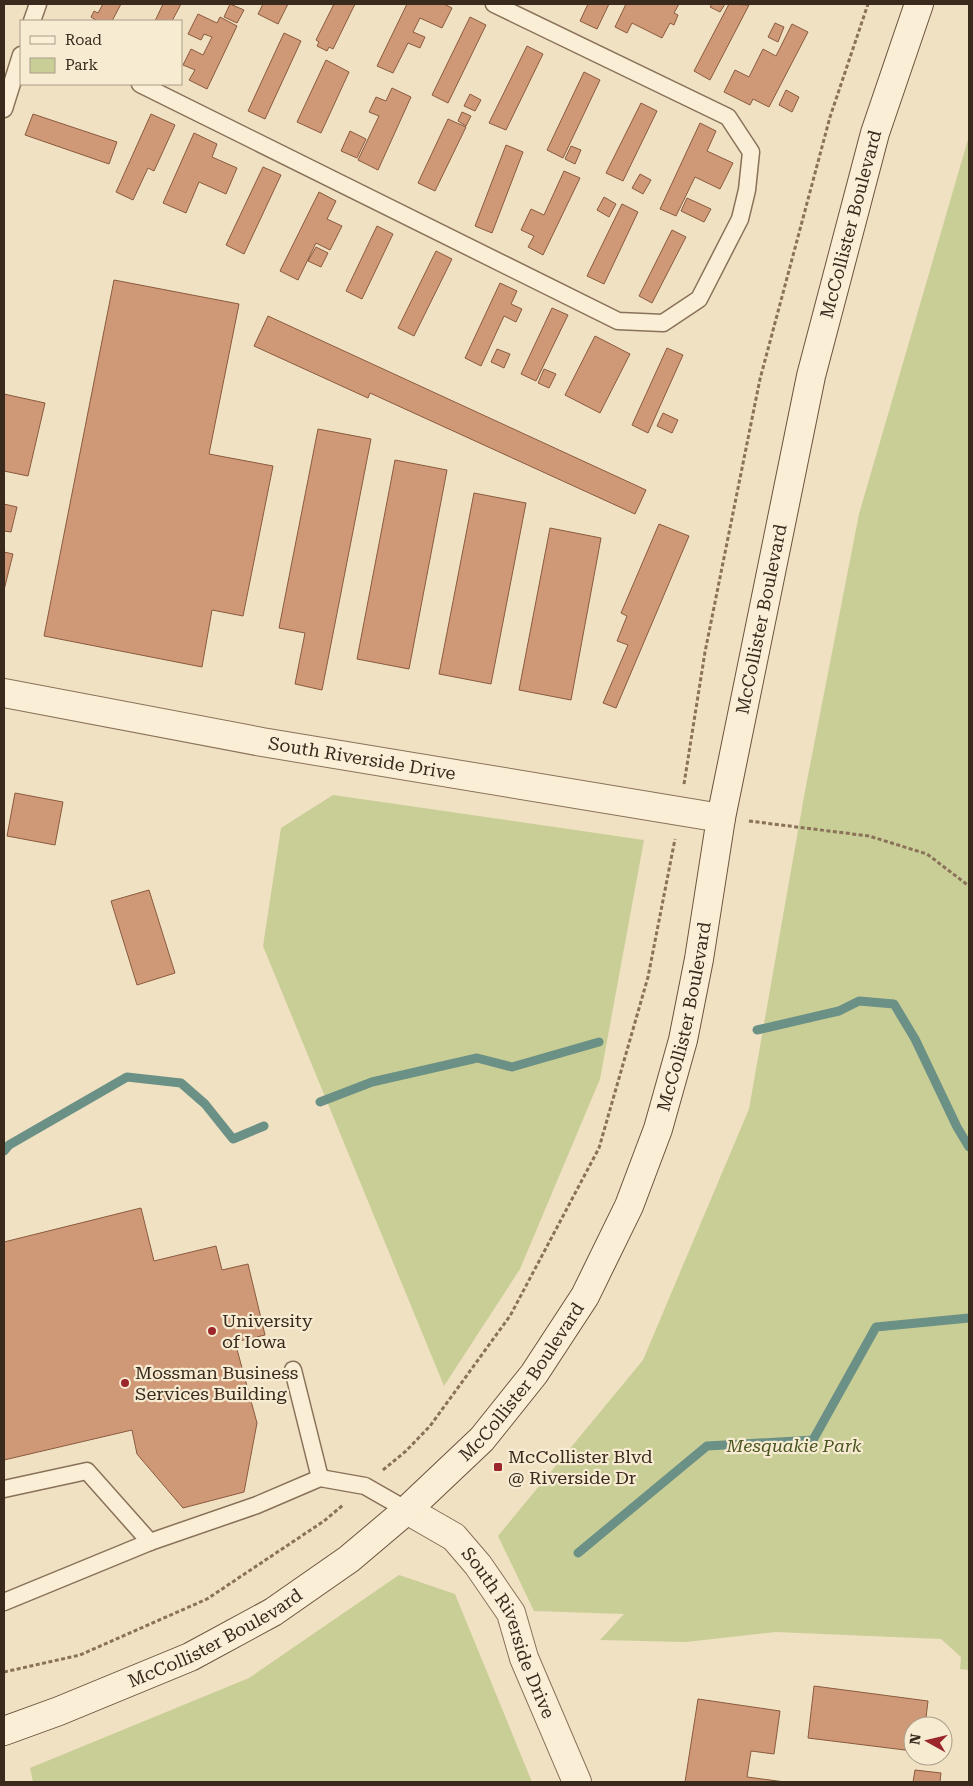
<svg xmlns="http://www.w3.org/2000/svg" width="973" height="1786" font-family="'Roboto Serif',serif">
	<rect width="100%" height="100%" fill="#efe1c2"/>
	<g fill="#c9ce96">
		<polygon points="969,136 969,1670 960,1669 961,1657 941,1639 776,1632 686,1642 600,1640 624,1614 534,1611 498,1536 643,1360 749,1109 805,791 859,514"/>
		<polygon points="333,795 644,840 600,1079 520,1269 444,1386 263,946 281,828"/>
		<polygon points="399,1575 455,1594 532,1782 33,1782 30,1768 249,1678"/>
	</g>
	<g fill="none" stroke-linecap="round" stroke-linejoin="round">
		<g stroke="#6b9086" stroke-width="9">
			<polyline points="757,1030 839,1011 859,1001 894,1004 915,1039 957,1127 969,1147"/>
			<polyline points="320,1102 372,1082 477,1058 512,1067 599,1042"/>
			<polyline points="4,1151 9,1145 127,1077 181,1083 205,1104 233,1139 264,1126"/>
			<polyline points="578,1553 707,1446 813,1440 876,1327 969,1318"/>
		</g>
	</g>
	<g fill="#cf9977" stroke="#8a5a3e">
		<polygon points="103,4 121,4 112,21 95,21 96,20 91,17 94,11 98,13"/>
		<polygon points="163,4 181,4 172,21 155,21"/>
		<polygon points="230,4 244,10 237,23 224,17"/>
		<polygon points="263,4 288,4 278,24 258,14"/>
		<polygon points="334,4 355,4 333,49 329,47 327,51 317,46 319,42 316,40"/>
		<polygon points="407,4 444,4 452,8 442,28 420,18 413,32 425,37 420,48 408,43 393,73 377,66"/>
		<polygon points="588,4 609,4 597,29 580,21"/>
		<polygon points="626,4 679,4 674,13 678,15 674,25 670,23 662,38 632,23 627,33 615,27"/>
		<polygon points="712,4 725,4 720,12 710,7"/>
		<polygon points="729,4 749,5 710,80 694,71"/>
		<polygon points="198,14 217,23 220,17 237,26 207,89 189,80 195,70 183,65 191,49 203,55 212,37 204,34 201,40 188,34"/>
		<polygon points="470,17 486,25 448,103 432,95"/>
		<polygon points="775,23 784,27 778,42 768,37"/>
		<polygon points="792,24 808,32 769,107 753,99 750,105 724,92 735,70 749,77 763,49 776,56"/>
		<polygon points="284,33 301,41 265,119 248,111"/>
		<polygon points="527,46 543,54 506,130 489,123"/>
		<polygon points="326,60 349,72 321,133 297,122"/>
		<polygon points="584,72 600,80 563,158 547,150"/>
		<polygon points="392,88 411,97 378,170 358,160 379,116 369,112 376,97 386,101"/>
		<polygon points="786,90 799,97 792,112 779,105"/>
		<polygon points="470,94 481,100 475,111 464,106"/>
		<polygon points="641,103 657,111 623,181 606,173"/>
		<polygon points="462,112 471,116 466,126 458,121"/>
		<polygon points="33,114 117,142 109,164 25,135"/>
		<polygon points="151,114 175,125 154,171 148,168 133,200 116,192"/>
		<polygon points="448,119 466,127 435,191 418,183"/>
		<polygon points="700,123 716,131 707,151 733,163 720,189 695,177 676,216 660,209"/>
		<polygon points="350,131 366,139 357,158 341,151"/>
		<polygon points="194,133 217,144 212,157 237,168 226,194 199,182 186,213 163,203"/>
		<polygon points="506,145 523,152 492,233 475,226"/>
		<polygon points="571,146 581,150 575,164 565,159"/>
		<polygon points="263,167 281,175 244,254 226,245"/>
		<polygon points="564,171 580,178 543,255 528,247 534,236 521,230 531,209 544,215"/>
		<polygon points="640,174 651,180 643,194 632,188"/>
		<polygon points="319,192 336,201 327,219 342,226 330,250 316,243 298,280 280,271"/>
		<polygon points="604,197 616,204 609,217 597,210"/>
		<polygon points="687,198 711,209 704,222 681,211"/>
		<polygon points="622,204 638,212 604,284 587,276"/>
		<polygon points="377,226 393,234 362,299 346,291"/>
		<polygon points="672,230 686,237 652,303 639,296"/>
		<polygon points="316,247 328,253 321,267 308,261"/>
		<polygon points="436,251 452,259 414,336 398,328"/>
		<polygon points="114,280 239,304 209,454 273,466 243,616 212,610 202,667 44,636"/>
		<polygon points="500,283 517,291 511,304 522,309 516,322 504,316 481,366 465,358"/>
		<polygon points="552,308 568,315 536,381 521,374"/>
		<polygon points="268,316 646,490 635,514 370,393 368,398 254,346"/>
		<polygon points="595,336 630,354 600,413 565,395"/>
		<polygon points="667,348 683,355 648,433 632,425"/>
		<polygon points="497,349 510,354 504,368 491,362"/>
		<polygon points="544,369 556,374 549,388 538,383"/>
		<polygon points="4,394 45,403 28,476 4,471"/>
		<polygon points="663,413 678,420 672,433 657,426"/>
		<polygon points="318,429 371,439 322,690 295,684 305,633 279,628"/>
		<polygon points="395,460 447,470 409,669 357,659"/>
		<polygon points="474,493 526,503 491,684 439,674"/>
		<polygon points="4,504 17,507 11,532 4,531"/>
		<polygon points="659,524 689,536 616,708 603,703 628,645 617,641 627,616 621,613"/>
		<polygon points="550,528 601,538 571,700 519,690"/>
		<polygon points="4,552 13,554 4,590"/>
		<polygon points="15,793 63,802 55,845 7,836"/>
		<polygon points="149,890 175,973 137,985 111,901"/>
		<polygon points="141,1208 154,1261 216,1246 222,1270 248,1264 265,1335 235,1342 257,1423 244,1492 183,1508 137,1454 132,1430 4,1460 4,1242"/>
		<polygon points="814,1686 928,1701 925,1726 913,1726 913,1751 808,1738"/>
		<polygon points="698,1699 780,1711 774,1754 751,1751 747,1777 785,1782 685,1782"/>
		<polygon points="915,1770 941,1773 940,1782 913,1782"/>
	</g>
	<g fill="none" stroke-linecap="round" stroke-linejoin="round">
		<defs>
			<g id="lane">
				<polyline points="32,21 38,4"/>
				<polyline points="140,84 618,321 663,323 699,299 740,219 747,190 751,152 728,117 494,4"/>
				<polyline points="4,109 21,55"/>
				<polyline points="293,1370 320,1478"/>
				<polyline points="4,1489 87,1471 150,1542 257,1505 320,1478 365,1486 407,1510"/>
				<polyline points="4,1602 150,1542"/>
			</g>
			<g id="street">
				<path id="s1" d="M4,693L262,742L721,818"/>
				<path id="s2" d="M407,1510L454,1537L478,1565L511,1613L524,1658L577,1782"/>
			</g>
			<g id="secondary">
				<path id="s3" d="M4,1731L59,1711L190,1657L273,1612L349,1559L407,1510L482,1439L534,1374L585,1296L629,1206L658,1129L683,1040L699,959L721,818L811,376L875,133L919,4"/>
			</g>
		</defs>
		<use href="#lane" stroke="#8a7159" stroke-width="19"/>
		<use href="#street" stroke="#8a7159" stroke-width="30"/>
		<use href="#secondary" stroke="#6c523c" stroke-width="30"/>
		<g stroke="#8a7159" stroke-width="3" stroke-dasharray="4 2.5" stroke-linecap="butt">
			<polyline points="684,784 705,652 760,379 830,117 868,4"/>
			<polyline points="749,821 869,836 927,854 969,886"/>
			<polyline points="383,1470 406,1451 430,1426 510,1316 599,1148 648,977 675,839"/>
			<polyline points="4,1672 80,1655 207,1599 324,1521 343,1505"/>
		</g>
		<use href="#lane" stroke="#faeed6" stroke-width="16"/>
		<use href="#street" stroke="#faeed6" stroke-width="28"/>
		<use href="#secondary" stroke="#faeed6" stroke-width="28"/>
	</g>
	<g fill="#9b262b" stroke="#f7ebd2" stroke-width="2">
		<circle cx="212" cy="1331" r="5"/>
		<circle cx="125" cy="1383" r="5"/>
		<rect x="493" y="1462" width="10" height="10" rx="2.5"/>
	</g>
	<g text-anchor="middle" stroke-width="4.5" stroke-linejoin="round" paint-order="stroke">
		<g font-size="18" fill="#392a1d" stroke="#f7ebd2">
			<text dy="6" stroke="none"><textPath href="#s3" startOffset="1851">McCollister Boulevard</textPath></text>
			<text dy="6" stroke="none"><textPath href="#s3" startOffset="1446">McCollister Boulevard</textPath></text>
			<text dy="6" stroke="none"><textPath href="#s1" startOffset="364">South Riverside Drive</textPath></text>
			<text dy="6" stroke="none"><textPath href="#s3" startOffset="1041">McCollister Boulevard</textPath></text>
			<text dy="6" stroke="none"><textPath href="#s3" startOffset="636">McCollister Boulevard</textPath></text>
			<text dy="6" stroke="none"><textPath href="#s2" startOffset="166">South Riverside Drive</textPath></text>
			<text dy="6" stroke="none"><textPath href="#s3" startOffset="231">McCollister Boulevard</textPath></text>
		</g>
		<g font-size="18" fill="#392a1d" stroke="#f7ebd2" text-anchor="start">
			<text x="222" y="1327">University<tspan x="222" dy="21">of Iowa</tspan></text>
			<text x="135" y="1379">Mossman Business<tspan x="135" dy="21">Services Building</tspan></text>
			<text x="508" y="1463">McCollister Blvd<tspan x="508" dy="21">@ Riverside Dr</tspan></text>
		</g>
		<g font-size="18" font-style="italic" fill="#4b5623" stroke="#f7ebd2">
			<text x="794" y="1452">Mesquakie Park</text>
		</g>
	</g>
	<rect width="973" height="1786" fill="none" stroke="#392a1d" stroke-width="10"/>
	<rect x="20" y="20" width="162" height="65" fill="#f7ebd2" stroke="#ab9e8a"/>
	<rect x="30" y="36" width="25" height="8" fill="#faeed6" stroke="#ab9e8a"/>
	<text x="65" y="45" font-size="15" fill="#392a1d">Road</text>
	<rect x="30" y="58" width="25" height="15" fill="#c9ce96" stroke="#ab9e8a"/>
	<text x="65" y="70" font-size="15" fill="#392a1d">Park</text>
	<g transform="translate(928 1741) rotate(278)"><circle r="24" fill="#f7ebd2" stroke="#ab9e8a"/>
	<path d="M0-4L9 19L0 12L-9 19Z" fill="#9b262b"/>
	<text y="-8" font-size="14" font-weight="bold" text-anchor="middle" fill="#392a1d">N</text>
	</g>
</svg>
